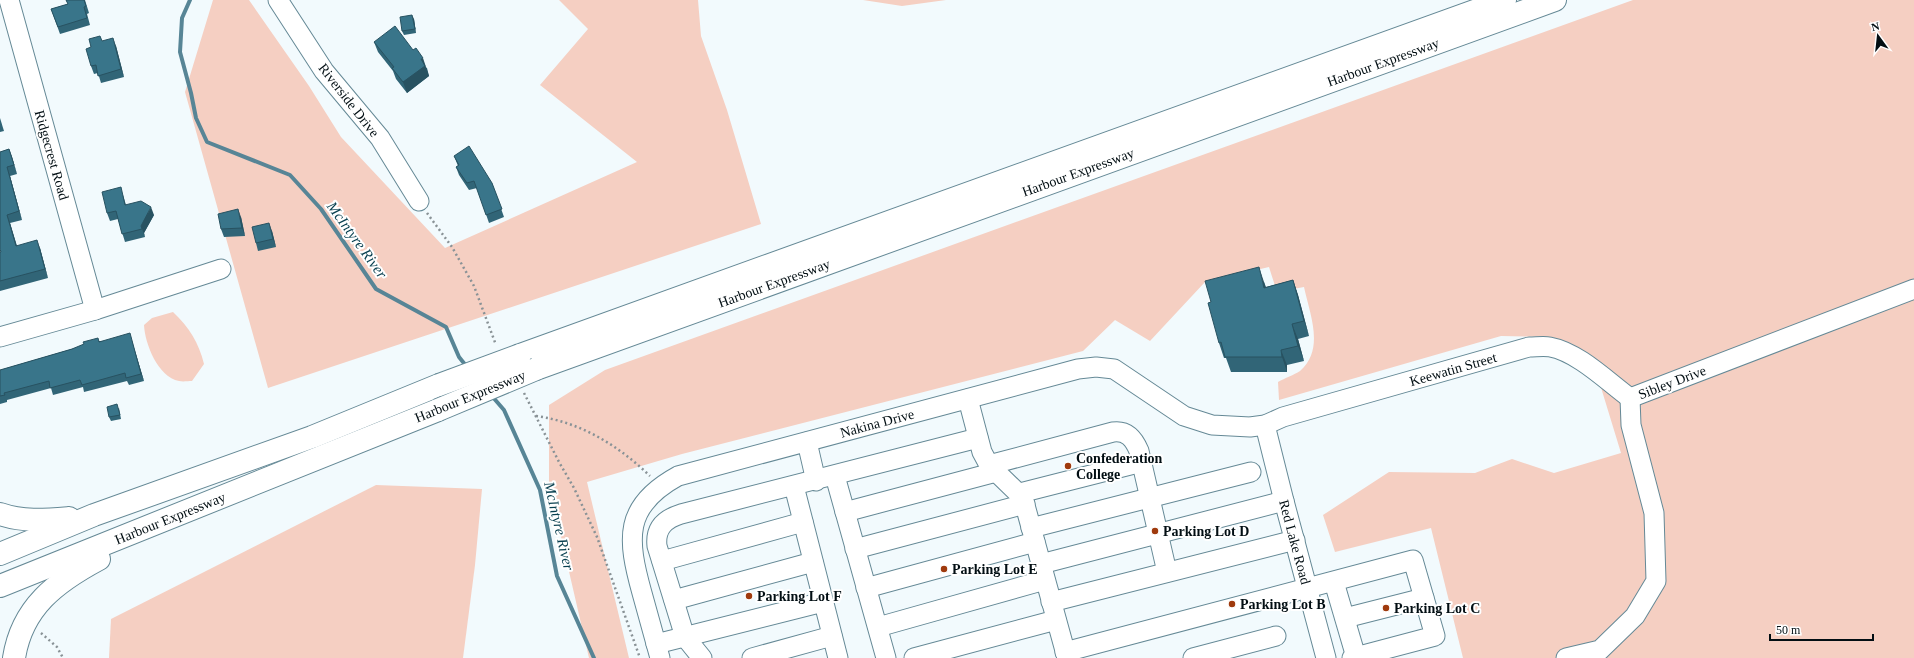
<svg xmlns="http://www.w3.org/2000/svg" width="1914" height="658" font-family="Georgia,serif">
	<rect width="100%" height="100%" fill="#f2fafd"/>
	<g fill="#f5cfc2">
		<polygon points="213,0 249,0 309,86 341,137 445,248 637,162 540,85 588,29 559,0 698,0 701,36 727,110 761,224 268,388 185,92"/>
		<polygon points="863,0 946,0 902,6"/>
		<path d="M1633,0H1914V658H1463L1431,528L1335,552L1323,515L1389,472L1475,473L1512,459L1554,473L1621,453L1599,381L1553,337L1501,336L1279,400L1278,382C1285,378 1294,375 1300,371C1325,349 1310,315 1304,287L1277,292L1269,267L1205,282L1150,341L1115,320L1083,351L682,454L587,482L629,658H589L549,485V405L605,370Z"/>
		<path d="M173,312C189,327 199,343 204,364L192,381C188,381 183,382 179,381C158,377 145,344 144,325L152,318Z"/>
		<polygon points="376,485 482,489 475,565 463,658 109,658 111,619"/>
	</g>
	<g fill="none" stroke-linecap="round" stroke-linejoin="round">
		<g stroke="#578596" stroke-width="4">
			<polyline points="190,0 182,18 180,52 191,93 196,118 207,142 290,175 321,209 376,289 446,327 459,357 467,367"/>
			<polyline points="491,395 504,410 540,490 557,576 594,658"/>
		</g>
		<defs>
			<g id="minor">
				<polyline points="9,0 95,310"/>
				<polyline points="278,0 324,71 380,138 419,201"/>
				<polyline points="0,337 95,310 221,269"/>
				<polyline points="1630,398 1914,289"/>
				<polyline points="968,399 982,452 989,465 1023,498 1067,658"/>
				<polyline points="1265,425 1284,501 1326,658"/>
				<polyline points="807,442 816,481"/>
				<path d="M989,465L1113,432C1127,430 1134,439 1139,451L1167,572"/>
				<polyline points="835,476 886,658"/>
				<polyline points="794,486 838,658"/>
				<polyline points="1020,493 1142,462"/>
				<polyline points="845,512 996,472"/>
				<polyline points="1031,528 1251,472"/>
				<polyline points="855,549 1025,504"/>
				<polyline points="662,561 803,522"/>
				<polyline points="1041,564 1284,501"/>
				<polyline points="1334,582 1356,657"/>
				<polyline points="866,588 1035,542"/>
				<polyline points="674,600 813,562"/>
				<polyline points="1051,602 1295,540"/>
				<polyline points="1345,618 1424,598"/>
				<polyline points="878,627 1045,580"/>
				<polyline points="656,644 823,602"/>
				<polyline points="1065,652 1413,560 1435,636 1352,658"/>
				<path d="M660,658C654,636 648,615 642,593C627,539 623,506 678,476L1078,369L1096,367L1114,369L1184,416L1212,425L1250,427L1265,425L1283,417L1529,347C1536,347 1544,346 1550,347C1578,352 1608,382 1630,398"/>
				<path d="M702,658L685,637L657,546C655,528 665,519 681,514L978,438"/>
				<polyline points="752,658 832,636"/>
				<polyline points="914,658 1056,620"/>
				<polyline points="1193,658 1276,636"/>
				<polyline points="1566,658 1600,650 1635,616 1656,581 1654,513 1631,425 1630,398"/>
			</g>
			<g id="major">
				<polyline points="520,355 1505,0"/>
				<polyline points="536,369 1555,0"/>
				<path d="M0,514C23,522 45,520 69,518"/>
				<polyline points="0,554 94,515 312,437 439,385"/>
				<polyline points="0,586 438,410"/>
				<path d="M14,658C22,607 56,582 99,559"/>
			</g>
		</defs>
		<use href="#minor" stroke="#658996" stroke-width="21"/>
		<use href="#major" stroke="#658996" stroke-width="24"/>
		<g stroke="#899296" stroke-width="2.5" stroke-dasharray="2 3" stroke-linecap="butt">
			<polyline points="427,213 452,247 474,286 496,345"/>
			<polyline points="524,393 559,462 574,488 597,537 640,658"/>
			<path d="M536,416C580,422 618,445 650,476"/>
			<polyline points="41,633 57,647 63,658"/>
		</g>
		<use href="#minor" stroke="#fff" stroke-width="19"/>
		<use href="#major" stroke="#fff" stroke-width="22"/>
		<defs>
			<g id="major-bridge">
				<polyline points="439,385 520,355"/>
				<polyline points="438,410 536,369"/>
			</g>
		</defs>
		<use href="#major-bridge" stroke="#658996" stroke-width="24" stroke-linecap="butt"/>
		<use href="#major-bridge" stroke="#fff" stroke-width="22"/>
	</g>
	<g fill="#316577">
		<polygon points="66,0 85,0 89,13 87,14 90,25 60,34 51,9 68,4"/>
		<polygon points="414,19 416,33 404,35 402,31"/>
		<polygon points="102,41 116,46 124,77 101,83 98,73 94,74 91,66 91,47"/>
		<polygon points="374,42 427,68 429,76 407,93 396,79 393,71 378,52"/>
		<polygon points="0,118 4,131 0,132"/>
		<polygon points="9,149 12,157 17,174 10,176 22,220 10,223 17,246 40,248 48,278 0,291 0,252 1,252 0,152"/>
		<polygon points="454,156 492,183 504,217 489,223 477,188 469,190 459,175 456,167 458,166"/>
		<polygon points="123,195 126,205 154,215 144,233 145,237 125,242 118,219 110,221 107,213"/>
		<polygon points="241,217 245,236 224,237 221,229"/>
		<polygon points="272,231 276,247 258,251 256,243"/>
		<polygon points="1293,280 1298,295 1309,336 1298,339 1304,361 1287,365 1287,372 1231,372 1226,358 1224,358 1219,343 1264,282 1266,287"/>
		<polygon points="99,341 132,341 144,381 129,385 127,381 84,392 83,387 53,395 51,388 7,400 7,402 0,404 0,370"/>
		<polygon points="119,408 121,419 111,421 109,417"/>
	</g>
	<g fill="#285261">
		<polygon points="412,15 414,19 416,33 415,29"/>
		<polygon points="113,38 116,46 124,77 121,69"/>
		<polygon points="423,58 429,76 407,93 403,82 421,59"/>
		<polygon points="9,149 12,157 17,174 14,165"/>
		<polygon points="7,167 10,176 22,220 19,211"/>
		<polygon points="151,207 154,215 144,233 145,237 141,226"/>
		<polygon points="238,209 241,217 245,236 242,228"/>
		<polygon points="7,215 10,223 19,254 16,246"/>
		<polygon points="269,223 272,231 276,247 273,239"/>
		<polygon points="37,240 40,248 48,278 45,269"/>
		<polygon points="1259,267 1264,282 1270,303 1264,288"/>
		<polygon points="1293,280 1298,295 1309,336 1304,321"/>
		<polygon points="1292,324 1298,339 1304,361 1298,346"/>
		<polygon points="130,333 132,341 144,381 141,374"/>
		<polygon points="1281,350 1287,365 1287,372 1282,357"/>
	</g>
	<g fill="#39758a" stroke="#285261">
		<polygon points="66,0 84,0 86,6 84,7 87,18 58,27 51,9 68,4"/>
		<polygon points="412,15 415,29 402,31 400,17"/>
		<polygon points="395,26 413,50 416,48 423,58 421,59 425,66 403,82 392,68 394,67 374,42"/>
		<polygon points="100,36 102,41 113,38 121,69 98,76 96,65 91,66 86,49 91,47 89,39"/>
		<polygon points="469,146 492,183 502,209 486,215 474,181 467,183 456,167 459,165 454,156"/>
		<polygon points="9,149 14,165 7,167 19,211 7,215 16,246 37,240 45,269 0,281 0,252 1,252 0,249 0,152"/>
		<polygon points="121,187 125,205 141,201 151,207 141,226 142,229 122,234 116,211 107,213 102,192"/>
		<polygon points="238,209 242,228 221,229 218,214"/>
		<polygon points="269,223 273,239 256,243 252,227"/>
		<polygon points="1259,267 1264,288 1293,280 1304,321 1292,324 1298,346 1281,350 1282,357 1225,357 1221,342 1219,343 1208,303 1211,302 1205,281"/>
		<polygon points="130,333 141,374 126,378 125,373 82,385 80,380 50,388 49,381 4,393 5,395 0,396 0,370 72,349 84,344 83,342 98,338 99,342"/>
		<polygon points="117,404 120,415 109,417 107,407"/>
	</g>
	<g fill="#9f3a0d" stroke="#fff" stroke-width="1.5">
		<circle cx="1068" cy="466" r="4"/>
		<circle cx="1155" cy="531" r="4"/>
		<circle cx="944" cy="569" r="4"/>
		<circle cx="749" cy="596" r="4"/>
		<circle cx="1232" cy="604" r="4"/>
		<circle cx="1386" cy="608" r="4"/>
	</g>
	<g text-anchor="middle" stroke-width="4" stroke-linejoin="round" paint-order="stroke">
		<g font-size="14" fill="#020e13" stroke="#fff">
			<text transform="translate(1383 62) rotate(-20)" y="5">Harbour Expressway</text>
			<text transform="translate(349 100) rotate(52)" y="5">Riverside Drive</text>
			<text transform="translate(52 155) rotate(74)" y="5">Ridgecrest Road</text>
			<text transform="translate(1078 172) rotate(-20)" y="5">Harbour Expressway</text>
			<text transform="translate(774 283) rotate(-20)" y="5">Harbour Expressway</text>
			<text transform="translate(1453 369) rotate(-16)" y="5">Keewatin Street</text>
			<text transform="translate(1672 382) rotate(-21)" y="5">Sibley Drive</text>
			<text transform="translate(470 396) rotate(-22)" y="5">Harbour Expressway</text>
			<text transform="translate(877 423) rotate(-15)" y="5">Nakina Drive</text>
			<text transform="translate(170 518) rotate(-22)" y="5">Harbour Expressway</text>
			<text transform="translate(1295 542) rotate(75)" y="5">Red Lake Road</text>
		</g>
		<g font-size="14" font-weight="bold" fill="#020e13" stroke="#fff" text-anchor="start">
			<text x="1076" y="463">Confederation<tspan x="1076" dy="16">College</tspan></text>
			<text x="1163" y="536">Parking Lot D</text>
			<text x="952" y="574">Parking Lot E</text>
			<text x="757" y="601">Parking Lot F</text>
			<text x="1240" y="609">Parking Lot B</text>
			<text x="1394" y="613">Parking Lot C</text>
		</g>
		<g font-size="15" font-style="italic" fill="#073f4f" stroke="#fff">
			<text transform="translate(357 240) rotate(54)" y="5">McIntyre River</text>
			<text transform="translate(559 526) rotate(77)" y="5">McIntyre River</text>
		</g>
	</g>
	<g transform="translate(1878 36) rotate(345)" stroke="#ffffff" stroke-width="3" paint-order="stroke">
	<path d="M0-3L7 15L0 10L-7 15Z" fill="#020e13"/>
	<text y="-6" font-size="11" font-weight="bold" text-anchor="middle" fill="#020e13">N</text>
	</g>
	<path d="M1770 634v6h103v-6" fill="none" stroke="#020e13" stroke-width="2"/>
	<text x="1776" y="634" font-size="12" fill="#020e13" stroke="#ffffff" stroke-width="3" paint-order="stroke">50 m</text>
</svg>
